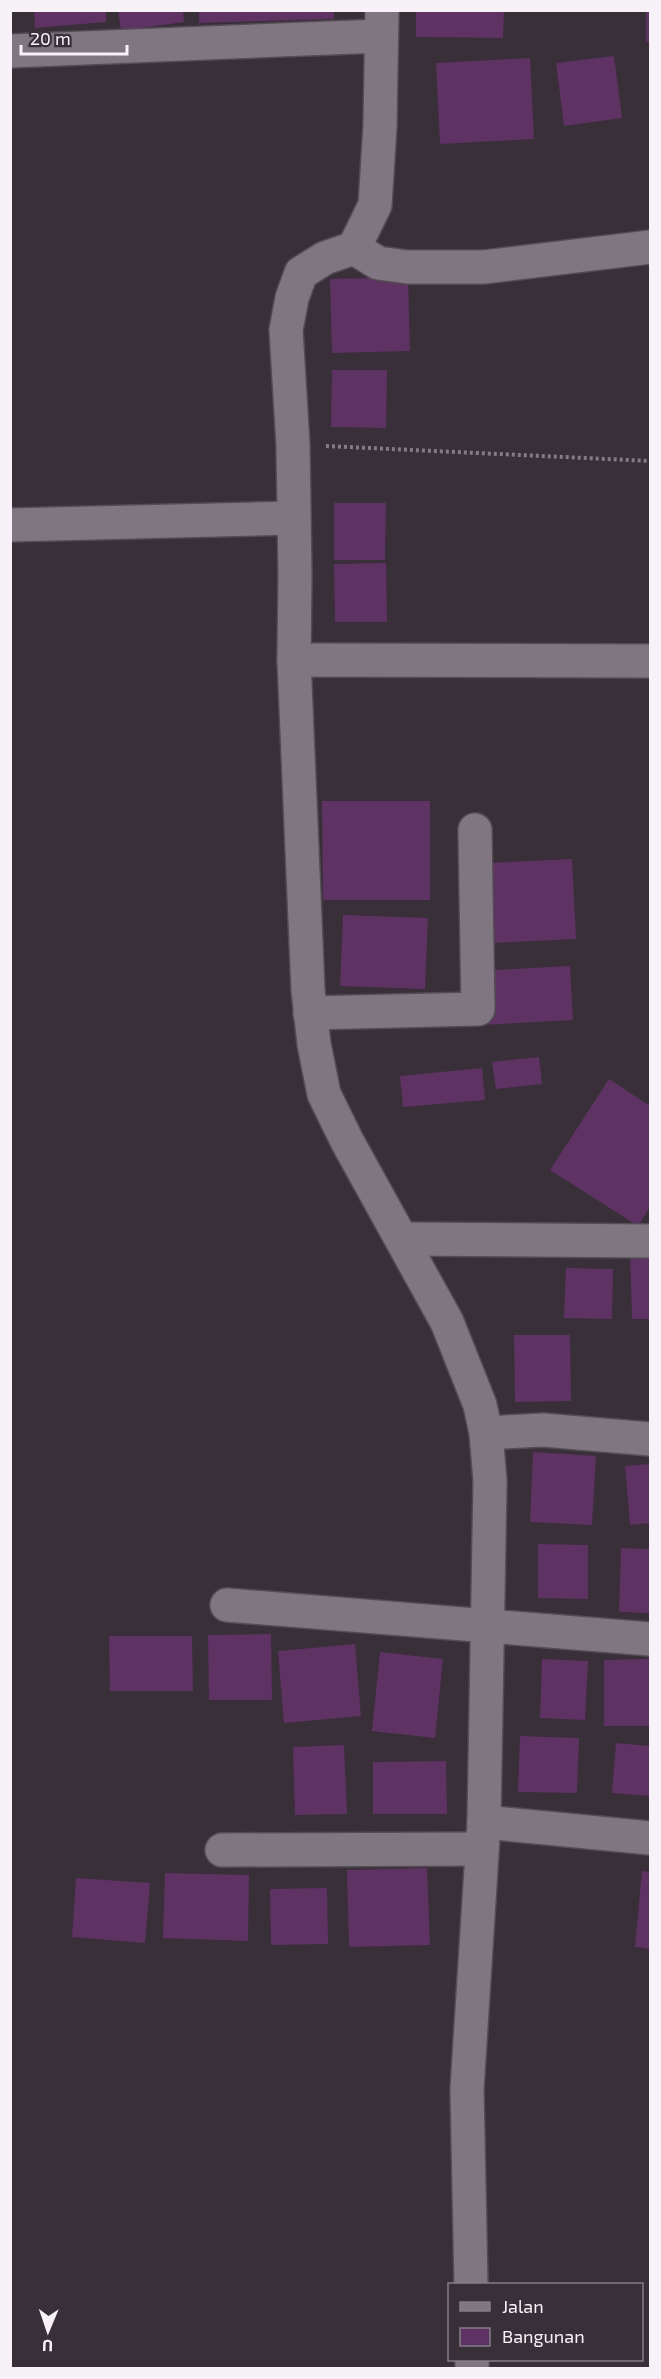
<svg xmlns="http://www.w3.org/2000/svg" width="661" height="2379" font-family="'Exo 2',sans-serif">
	<rect width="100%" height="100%" fill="#382f38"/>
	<g fill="#5e3263">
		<polygon points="34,10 106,10 106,22 35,28"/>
		<polygon points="118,10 183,10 184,22 121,31"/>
		<polygon points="199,10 334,10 334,19 199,23"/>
		<polygon points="416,10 504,10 503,38 416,37"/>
		<rect x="646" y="10" width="4" height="32"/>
		<polygon points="614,56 622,118 564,126 556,63"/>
		<polygon points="530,58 534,139 440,144 436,63"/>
		<polygon points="408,277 410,351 332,353 330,279"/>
		<polygon points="332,370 387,370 386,428 331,427"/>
		<polygon points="334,503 386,503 385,560 334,560"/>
		<polygon points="386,563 387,622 335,622 334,564"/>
		<polygon points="322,801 430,801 430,900 323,900"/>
		<polygon points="572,859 576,939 492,943 488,863"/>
		<polygon points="343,915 428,918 425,989 340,986"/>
		<polygon points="570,966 573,1020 480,1025 477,971"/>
		<polygon points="539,1057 542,1084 496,1089 492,1062"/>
		<polygon points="482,1068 485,1100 403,1107 400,1076"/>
		<polygon points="609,1079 650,1106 650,1207 638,1226 550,1170"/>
		<polygon points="630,1255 650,1255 650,1319 632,1319"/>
		<polygon points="566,1268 613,1269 612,1319 564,1318"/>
		<polygon points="514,1335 570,1335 571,1401 515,1402"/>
		<polygon points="533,1452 596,1456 592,1525 530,1522"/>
		<polygon points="650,1464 650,1523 630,1525 625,1466"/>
		<polygon points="538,1544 588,1545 588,1599 538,1598"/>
		<polygon points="621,1548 650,1549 650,1613 619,1612"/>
		<polygon points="271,1634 272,1700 209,1700 208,1635"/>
		<polygon points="109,1636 192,1636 193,1691 110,1691"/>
		<polygon points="355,1644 361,1716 284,1723 278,1651"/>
		<polygon points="380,1652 443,1659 435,1738 372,1731"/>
		<polygon points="542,1659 588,1661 585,1720 540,1718"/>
		<polygon points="650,1659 650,1726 604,1726 604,1660"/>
		<polygon points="520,1736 579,1738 577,1793 518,1792"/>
		<polygon points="616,1743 650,1746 650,1796 612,1793"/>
		<polygon points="344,1745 347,1814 295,1815 293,1747"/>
		<polygon points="446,1761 447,1814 373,1814 373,1762"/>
		<polygon points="427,1868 430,1945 349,1947 347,1870"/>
		<polygon points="642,1871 650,1872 650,1949 635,1947"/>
		<polygon points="165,1873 249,1875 248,1941 163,1938"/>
		<polygon points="76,1878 150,1883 145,1943 72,1937"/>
		<polygon points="327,1888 328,1944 271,1945 270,1889"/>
	</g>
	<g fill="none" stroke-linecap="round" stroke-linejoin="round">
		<defs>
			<g id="minor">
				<polyline points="382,10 380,126 375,205 354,248 325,258 301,273 292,298 286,330 293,445 295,575 294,660 308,990 314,1044 324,1094 347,1141 447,1322 480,1405 486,1433 490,1481 484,1822 467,2089 471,2284"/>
				<polyline points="10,51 380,36"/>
				<polyline points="354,248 378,263 407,267 484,267 650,247"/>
				<polyline points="10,525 293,518"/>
				<polyline points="294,660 650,661"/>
				<polyline points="310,1013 478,1009 475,830"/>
				<polyline points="402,1239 650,1241"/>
				<polyline points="486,1433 543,1430 650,1439"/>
				<polyline points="227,1605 650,1639"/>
				<polyline points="484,1822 650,1838"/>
				<polyline points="222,1850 482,1849"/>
				<polyline points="472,2360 472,2368"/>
			</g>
		</defs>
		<use href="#minor" stroke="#534c54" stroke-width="36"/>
		<polyline stroke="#837c84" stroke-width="4" stroke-dasharray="3 3" stroke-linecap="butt" points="326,446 650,461"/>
		<use href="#minor" stroke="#807681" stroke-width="33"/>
	</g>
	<rect width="661" height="2379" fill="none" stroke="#f7f2f8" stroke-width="24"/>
	<rect x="448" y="2283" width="195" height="78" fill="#382f38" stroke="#847d85" stroke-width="1.5"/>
	<rect x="460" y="2302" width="30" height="9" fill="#807681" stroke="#847d85" stroke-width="1.5"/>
	<text x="502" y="2313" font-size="18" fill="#f7f2f8">Jalan</text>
	<rect x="460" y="2328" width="30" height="18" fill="#5e3263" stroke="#847d85" stroke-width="1.5"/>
	<text x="502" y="2343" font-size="18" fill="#f7f2f8">Bangunan</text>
	<g transform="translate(48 2331) rotate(182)" stroke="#382f38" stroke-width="4.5" paint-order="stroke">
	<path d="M0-4.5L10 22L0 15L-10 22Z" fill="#f7f2f8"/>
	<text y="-9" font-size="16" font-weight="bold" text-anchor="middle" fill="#f7f2f8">U</text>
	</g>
	<path d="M21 45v9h106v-9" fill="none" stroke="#f7f2f8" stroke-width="3"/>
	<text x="30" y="45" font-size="18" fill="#f7f2f8" stroke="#382f38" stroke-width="4.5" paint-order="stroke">20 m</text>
</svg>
